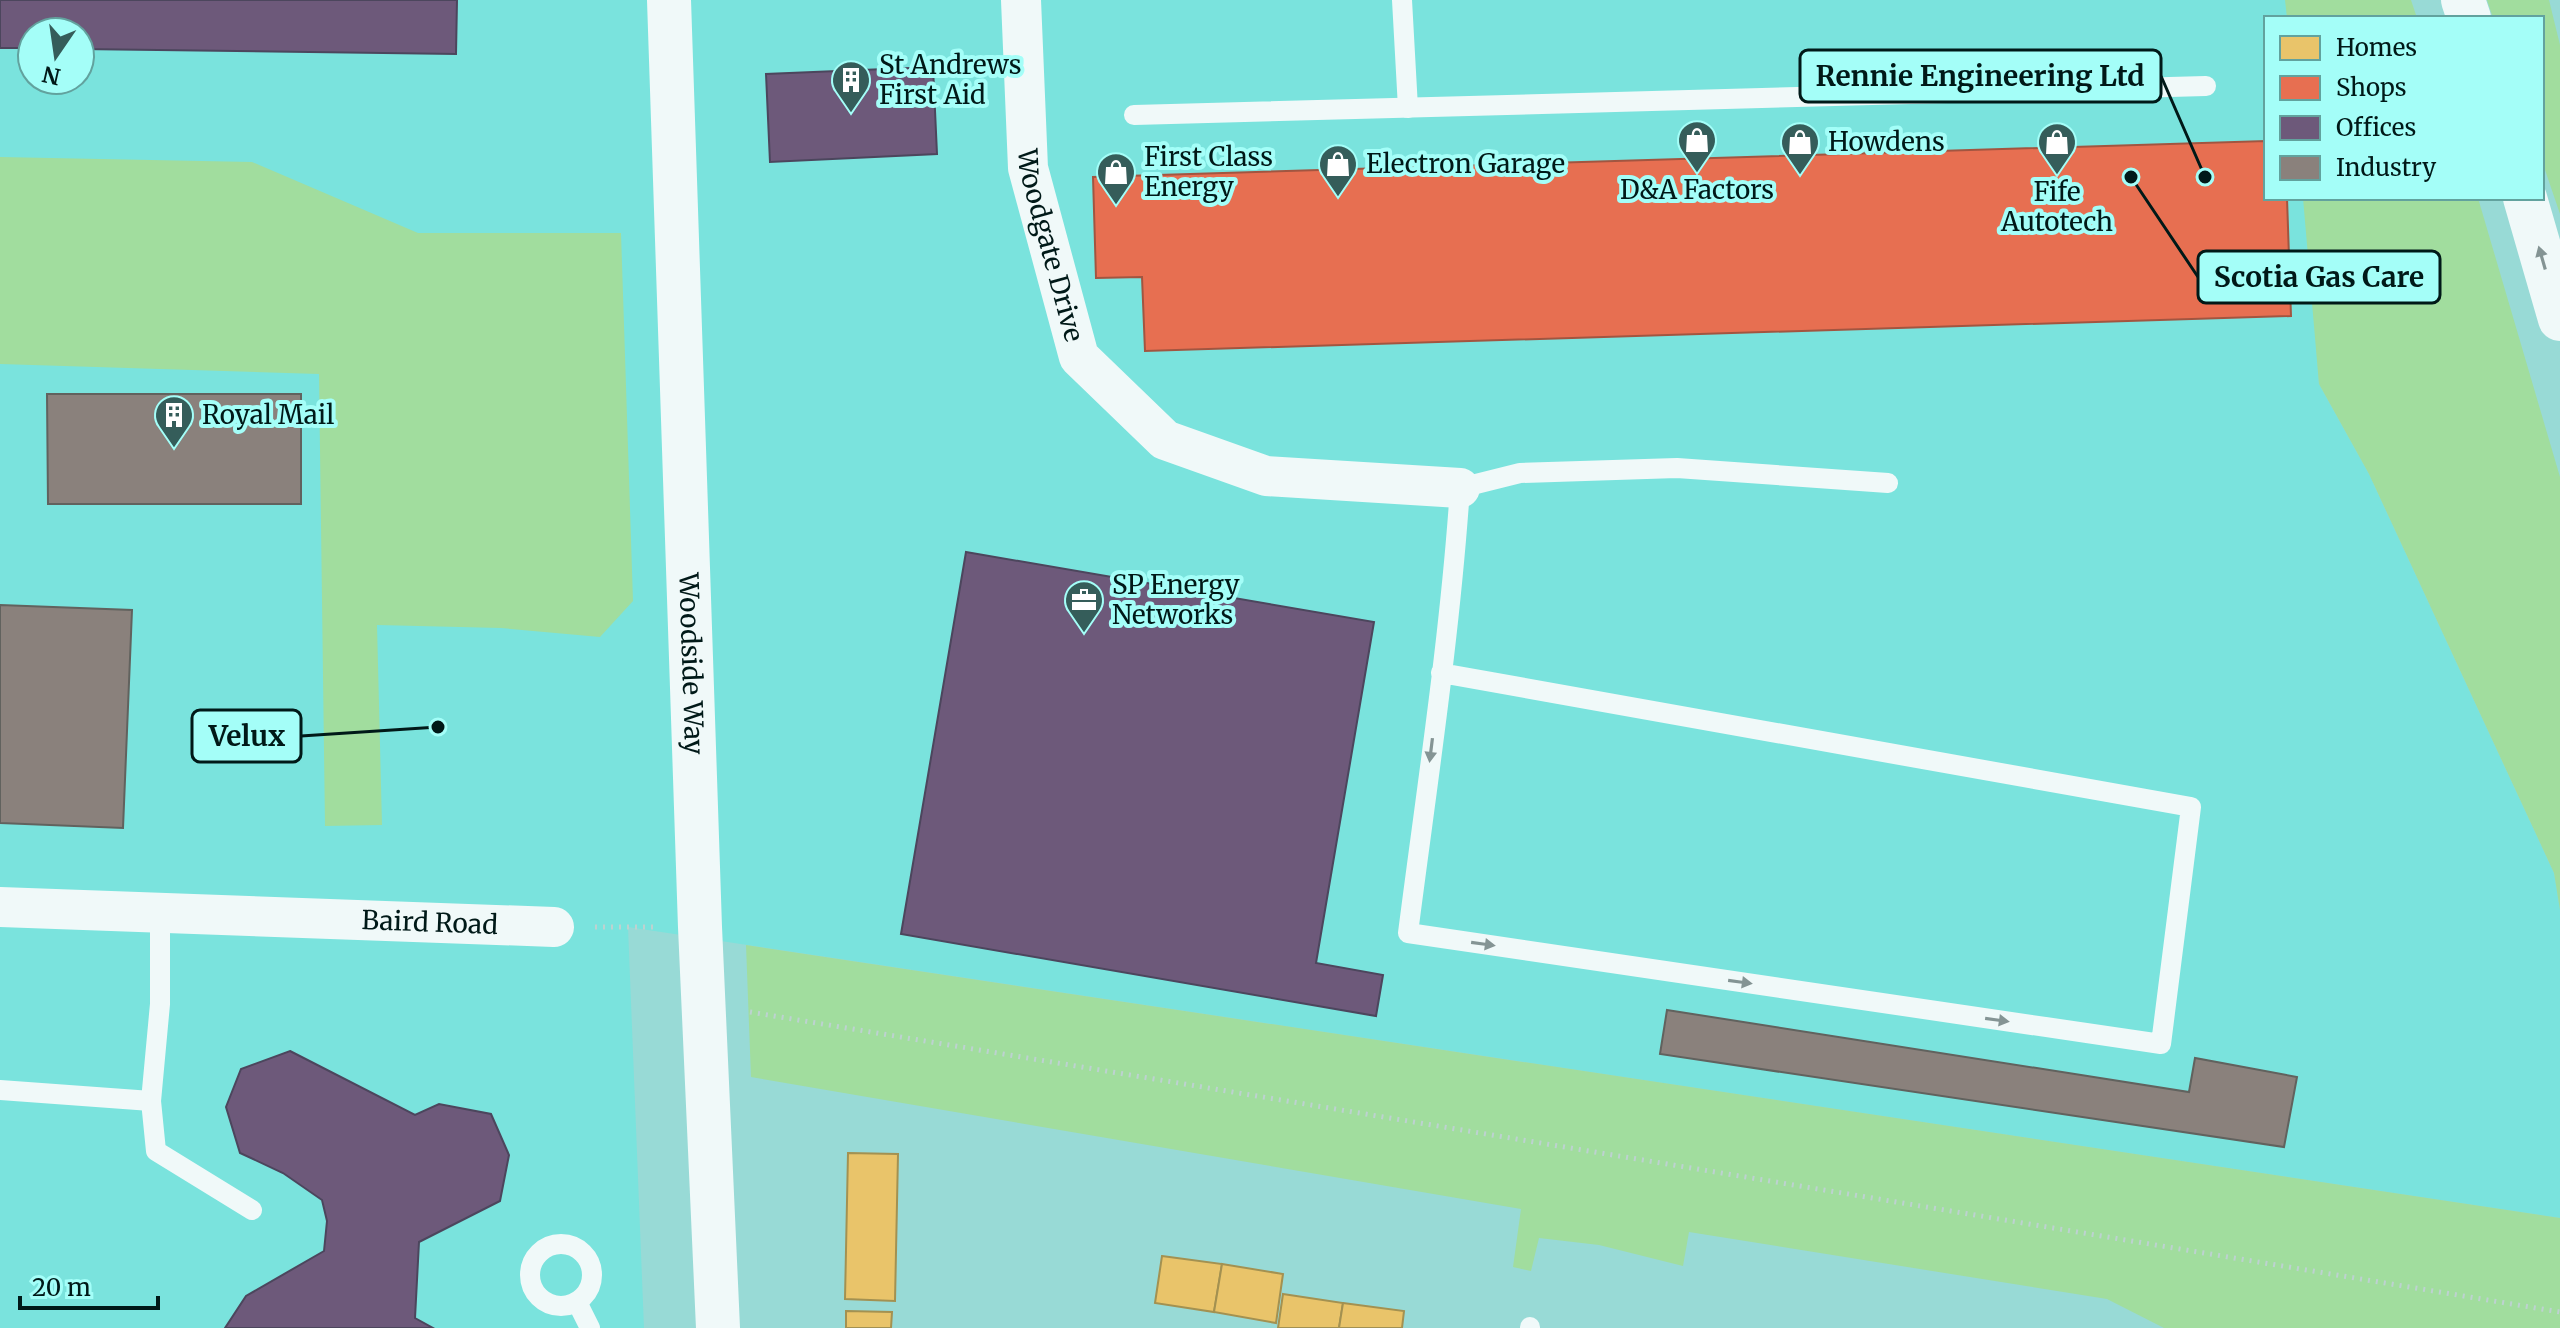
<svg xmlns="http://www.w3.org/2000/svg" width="2560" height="1328" font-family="Merriweather,serif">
	<rect width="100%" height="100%" fill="#98dad6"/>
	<path fill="#7ae3dd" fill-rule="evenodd" d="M0,0H2289L2290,18H2266V198H2305L2319,384L2369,474L2554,873L2560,910V1218L628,927L644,1328H0ZM32,32H80V80H32Z"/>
	<g fill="#a1dd9e">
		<polygon points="2285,0 2411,0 2417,18 2287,18"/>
		<polygon points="2487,0 2549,0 2560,45 2560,214 2542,161 2542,18 2493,18"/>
		<polygon points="0,157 252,162 418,233 621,233 633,601 600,637 501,628 377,625 382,825 325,826 319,374 0,364"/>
		<polygon points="2303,198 2478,198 2560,477 2560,910 2554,873 2369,474 2319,384"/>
		<polygon points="746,945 2560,1218 2560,1328 2164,1328 2107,1299 1689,1232 1683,1266 1599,1245 1539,1238 1531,1271 1513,1267 1521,1209 751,1077"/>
	</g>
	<g fill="#e9c46a" stroke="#a39151" stroke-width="2">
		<polygon points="848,1153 898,1154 895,1301 845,1299"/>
		<polygon points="1162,1256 1222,1264 1214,1312 1155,1303"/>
		<polygon points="1222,1264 1283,1274 1276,1323 1214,1312"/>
		<polygon points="1283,1294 1343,1303 1339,1328 1278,1328"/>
		<polygon points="1343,1303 1404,1311 1402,1328 1339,1328"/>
		<polygon points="846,1311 892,1312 891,1328 846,1328"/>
	</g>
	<polygon fill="#e76f51" stroke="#a25540" stroke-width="2" points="2266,141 2266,198 2287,198 2291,316 1145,351 1142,277 1096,278 1093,177"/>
	<g fill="#6d597a" stroke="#4c465d" stroke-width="2">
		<polygon points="0,0 457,0 456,54 80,49 80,32 32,32 32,48 0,48"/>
		<polygon points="933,67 937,154 770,162 766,74"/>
		<polygon points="966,552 1374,622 1316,963 1383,975 1376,1016 901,934"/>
		<polygon points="290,1051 415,1115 439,1104 491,1114 509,1155 500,1201 419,1242 415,1318 433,1328 225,1328 246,1296 324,1251 327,1221 322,1200 283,1173 240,1153 226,1107 241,1069"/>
	</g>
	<g fill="#8a817c" stroke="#61625e" stroke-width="2">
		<polygon points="47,394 301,394 301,504 48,504"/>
		<polygon points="0,605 132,610 123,828 0,823"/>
		<polygon points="1667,1010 2189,1092 2195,1058 2297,1077 2284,1147 1660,1054"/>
	</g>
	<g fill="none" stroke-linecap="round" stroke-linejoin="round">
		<g stroke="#bdd2d0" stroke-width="5" stroke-dasharray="2 6" stroke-linecap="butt">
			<polyline points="595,927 657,927"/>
			<polyline points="750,1012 2560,1312"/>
		</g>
		<g stroke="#f0f9f9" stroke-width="20">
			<polyline points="1402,0 1408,108"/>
			<polyline points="1134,115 2206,86"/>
			<path d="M1441,673L2191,807L2161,1044L1408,933C1427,785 1450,637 1460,488L1520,473L1677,468L1888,483"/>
			<polyline points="160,912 160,1004 151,1101 156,1151 252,1210"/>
			<polyline points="0,1090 151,1101"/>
			<circle cx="561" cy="1275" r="31"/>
			<polyline points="577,1302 590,1328"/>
			<polyline points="1530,1328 1530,1327"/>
		</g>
		<g stroke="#f0f9f9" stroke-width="40">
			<path id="s1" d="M1021,0L1028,168L1079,357L1165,440L1266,476L1460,488"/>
			<path id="s2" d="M0,907L554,927"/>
		</g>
		<path stroke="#f0f9f9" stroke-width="44" id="s3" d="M669,0L700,927L718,1328"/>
		<g stroke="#f0f9f9" stroke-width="44">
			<polyline points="2463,0 2469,18"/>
			<polyline points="2525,198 2560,319"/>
		</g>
	</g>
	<defs><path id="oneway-solid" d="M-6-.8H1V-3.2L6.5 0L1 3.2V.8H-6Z" transform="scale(2)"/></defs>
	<g fill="#849494">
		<use href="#oneway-solid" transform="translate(2542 258) rotate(-106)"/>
		<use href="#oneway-solid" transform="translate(1431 750) rotate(97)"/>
		<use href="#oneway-solid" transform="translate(1483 944) rotate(8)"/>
		<use href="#oneway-solid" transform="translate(1740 982) rotate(8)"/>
		<use href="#oneway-solid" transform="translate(1997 1020) rotate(8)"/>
	</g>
	<defs>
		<symbol id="building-pin" viewBox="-11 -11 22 30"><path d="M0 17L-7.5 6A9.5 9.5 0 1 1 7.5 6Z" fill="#355d5a" stroke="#a4fef8"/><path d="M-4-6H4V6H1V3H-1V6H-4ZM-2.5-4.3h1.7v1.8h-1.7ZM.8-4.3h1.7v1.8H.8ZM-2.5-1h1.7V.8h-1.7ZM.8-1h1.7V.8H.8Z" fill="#fff"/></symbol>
		<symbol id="shop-pin" viewBox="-11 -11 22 30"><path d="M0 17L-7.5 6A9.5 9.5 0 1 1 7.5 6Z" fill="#355d5a" stroke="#a4fef8"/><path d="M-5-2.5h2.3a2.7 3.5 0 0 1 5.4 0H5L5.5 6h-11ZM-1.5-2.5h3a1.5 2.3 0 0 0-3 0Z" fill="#fff"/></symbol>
		<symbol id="office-pin" viewBox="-11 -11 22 30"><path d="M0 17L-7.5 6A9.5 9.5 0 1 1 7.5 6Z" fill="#355d5a" stroke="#a4fef8"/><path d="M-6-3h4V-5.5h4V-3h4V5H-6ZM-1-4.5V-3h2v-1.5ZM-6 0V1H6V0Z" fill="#fff"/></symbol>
	</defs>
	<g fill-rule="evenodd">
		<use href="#building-pin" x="829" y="58" width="44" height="60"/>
		<use href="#shop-pin" x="1675" y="118" width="44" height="60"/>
		<use href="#shop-pin" x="1778" y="120" width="44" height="60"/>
		<use href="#shop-pin" x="2035" y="120" width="44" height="60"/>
		<use href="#shop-pin" x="1316" y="142" width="44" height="60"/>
		<use href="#shop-pin" x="1094" y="150" width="44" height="60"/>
		<use href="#building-pin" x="152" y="393" width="44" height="60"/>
		<use href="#office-pin" x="1062" y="578" width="44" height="60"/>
	</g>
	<g text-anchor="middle" stroke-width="8" stroke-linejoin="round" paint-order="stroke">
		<g font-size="26" fill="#001918" stroke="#a4fef8" text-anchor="start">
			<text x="879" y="74">St Andrews<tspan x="879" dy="30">First Aid</tspan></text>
			<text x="1828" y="151">Howdens</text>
			<text x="1144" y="166">First Class<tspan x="1144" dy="30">Energy</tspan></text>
			<text x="1366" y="173">Electron Garage</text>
			<text x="1697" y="199" text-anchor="middle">D&amp;A Factors</text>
			<text x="2057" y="201" text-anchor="middle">Fife<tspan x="2057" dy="30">Autotech</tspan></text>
			<text x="202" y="424">Royal Mail</text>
			<text x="1112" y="594">SP Energy<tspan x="1112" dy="30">Networks</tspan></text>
		</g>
		<g font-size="26" fill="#001918" stroke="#a4fef8">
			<text dy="9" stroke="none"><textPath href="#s1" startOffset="248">Woodgate Drive</textPath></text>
			<text dy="9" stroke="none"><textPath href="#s3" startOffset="664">Woodside Way</textPath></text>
			<text dy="9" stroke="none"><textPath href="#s2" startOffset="430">Baird Road</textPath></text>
		</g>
	</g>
	<path fill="none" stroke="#001918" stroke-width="3" d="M2205 177L2161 76M2131 177L2198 277M438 727L301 736"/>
	<g fill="#001918" stroke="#a4fef8" stroke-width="3">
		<circle cx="2205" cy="177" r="8"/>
		<circle cx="2131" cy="177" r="8"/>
		<circle cx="438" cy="727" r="8"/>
	</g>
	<g fill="#a4fef8" stroke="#001918" stroke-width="3">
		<rect x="1800" y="50" width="361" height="52" rx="8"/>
		<rect x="2198" y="251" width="242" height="52" rx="8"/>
		<rect x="192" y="710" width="109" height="52" rx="8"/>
	</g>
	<g font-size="28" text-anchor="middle" font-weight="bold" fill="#001918">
		<text x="1980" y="86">Rennie Engineering Ltd</text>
		<text x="2319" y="287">Scotia Gas Care</text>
		<text x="247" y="746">Velux</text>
	</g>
	<rect x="2264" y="16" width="280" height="184" fill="#a4fef8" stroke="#62a29e" stroke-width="2"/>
	<rect x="2280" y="36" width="40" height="24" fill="#e9c46a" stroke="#62a29e" stroke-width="2"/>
	<text x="2336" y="56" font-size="24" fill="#001918">Homes</text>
	<rect x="2280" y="76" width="40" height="24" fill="#e76f51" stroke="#62a29e" stroke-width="2"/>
	<text x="2336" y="96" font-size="24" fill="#001918">Shops</text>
	<rect x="2280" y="116" width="40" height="24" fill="#6d597a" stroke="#62a29e" stroke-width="2"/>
	<text x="2336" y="136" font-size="24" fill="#001918">Offices</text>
	<rect x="2280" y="156" width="40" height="24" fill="#8a817c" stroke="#62a29e" stroke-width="2"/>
	<text x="2336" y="176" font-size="24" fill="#001918">Industry</text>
	<g transform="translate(56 56) rotate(193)"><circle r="38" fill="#a4fef8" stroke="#62a29e" stroke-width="2"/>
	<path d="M0-6L14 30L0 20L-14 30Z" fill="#355d5a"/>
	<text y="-12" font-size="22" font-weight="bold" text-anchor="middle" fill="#001918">N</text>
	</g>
	<path d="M20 1296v12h138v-12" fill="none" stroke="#001918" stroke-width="4"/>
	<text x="32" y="1296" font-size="24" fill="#001918" stroke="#a4fef8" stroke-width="6" paint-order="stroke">20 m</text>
</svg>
